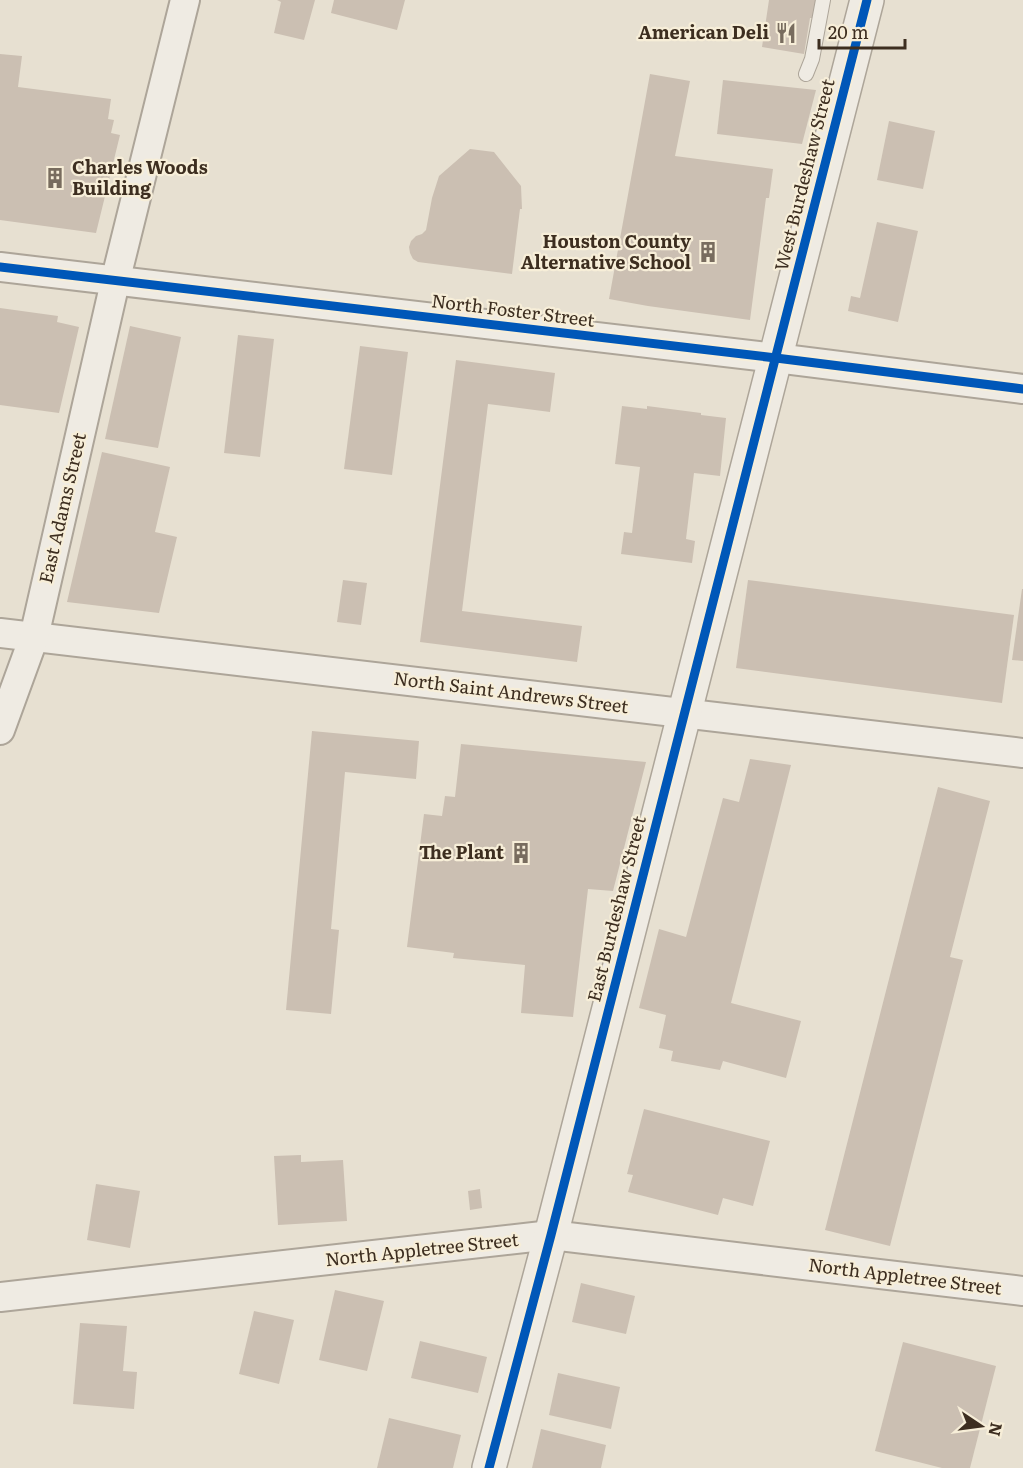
<svg xmlns="http://www.w3.org/2000/svg" width="1023" height="1468" font-family="Literata,serif">
	<rect width="100%" height="100%" fill="#e7e0d1"/>
	<g fill="#cbbfb2">
		<polygon points="277,0 315,0 304,40 274,33 281,2"/>
		<polygon points="334,0 405,0 397,30 331,13"/>
		<polygon points="769,0 817,0 814,18 810,18 804,54 762,47"/>
		<polygon points="0,54 22,56 18,87 111,99 108,119 114,120 111,133 120,135 96,233 0,220"/>
		<polygon points="650,74 690,81 675,156 773,169 769,198 766,198 750,320 648,306 609,299"/>
		<polygon points="723,80 816,90 802,144 717,134"/>
		<polygon points="889,121 935,131 923,189 877,180"/>
		<polygon points="470,149 494,152 521,186 522,209 520,209 512,274 418,262 413,259 410,253 409,247 411,241 416,236 422,234 426,230 432,198 439,176"/>
		<polygon points="877,222 918,231 898,322 848,311 851,296 860,298"/>
		<polygon points="0,308 58,316 57,322 79,327 59,413 0,405"/>
		<polygon points="130,326 181,337 158,448 105,439"/>
		<polygon points="238,335 274,339 260,457 224,453"/>
		<polygon points="360,346 408,352 392,475 344,469"/>
		<polygon points="456,360 555,373 550,412 488,404 462,611 582,626 577,662 420,642"/>
		<polygon points="622,406 647,409 647,406 701,413 701,415 726,418 720,476 694,473 686,539 695,541 692,563 621,554 624,532 632,533 640,467 615,464"/>
		<polygon points="102,452 170,467 155,532 177,537 159,613 67,602"/>
		<polygon points="343,580 367,583 361,625 337,622"/>
		<polygon points="748,580 1014,615 1002,703 736,668"/>
		<polygon points="1022,589 1023,589 1023,661 1012,660"/>
		<polygon points="312,731 419,741 416,779 345,772 331,929 339,930 331,1014 286,1010"/>
		<polygon points="461,744 646,762 613,891 588,889 573,1017 521,1013 525,965 453,958 454,953 407,947 424,814 442,816 445,796 455,797"/>
		<polygon points="750,759 791,765 731,1003 801,1021 786,1078 723,1061 720,1070 671,1061 673,1051 659,1048 666,1015 639,1008 659,929 686,937 723,798 739,802"/>
		<polygon points="938,787 990,801 950,957 963,960 890,1246 825,1230"/>
		<polygon points="644,1109 770,1141 753,1206 723,1198 718,1215 628,1192 633,1175 627,1174"/>
		<polygon points="301,1155 301,1162 343,1160 347,1221 278,1225 274,1156"/>
		<polygon points="96,1184 140,1191 130,1248 87,1240"/>
		<polygon points="480,1189 482,1208 470,1210 468,1191"/>
		<polygon points="581,1283 635,1296 626,1334 572,1322"/>
		<polygon points="335,1290 384,1301 367,1371 319,1360"/>
		<polygon points="254,1311 294,1320 279,1384 239,1374"/>
		<polygon points="80,1323 127,1326 123,1371 137,1372 134,1409 73,1404"/>
		<polygon points="420,1341 487,1357 478,1393 411,1378"/>
		<polygon points="903,1342 996,1366 970,1468 942,1468 875,1451"/>
		<polygon points="558,1373 620,1387 611,1429 549,1415"/>
		<polygon points="389,1418 461,1435 453,1468 377,1468"/>
		<polygon points="541,1429 606,1445 601,1468 532,1468"/>
	</g>
	<g fill="none" stroke-linecap="round" stroke-linejoin="round">
		<defs>
			<polyline id="service" points="806,74 812,59 823,0"/>
			<g id="minor">
				<polyline points="0,267 776,358 1023,389"/>
				<polyline points="0,633 1023,753"/>
				<polyline points="0,730 34,637 115,282 185,0"/>
				<polyline points="0,1297 551,1235 1023,1291"/>
			</g>
			<polyline id="tertiary" points="489,1468 551,1235 867,0"/>
		</defs>
		<use href="#service" stroke="#ada599" stroke-width="16"/>
		<use href="#minor" stroke="#ada599" stroke-width="32"/>
		<use href="#tertiary" stroke="#ada599" stroke-width="36"/>
		<use href="#service" stroke="#efebe3" stroke-width="14"/>
		<use href="#minor" stroke="#efebe3" stroke-width="28"/>
		<use href="#tertiary" stroke="#efebe3" stroke-width="33"/>
		<defs>
			<g id="cycleway">
				<polyline points="0,267 776,358 1023,389"/>
				<polyline points="489,1468 551,1235 867,0"/>
			</g>
		</defs>
		<use href="#cycleway" stroke="#f7eed8" stroke-width="13"/>
		<use href="#cycleway" stroke="#0057b8" stroke-width="9"/>
	</g>
	<defs>
		<symbol id="restaurant-bare" viewBox="-9 -9 18 18"><path d="M-5-6h1v4h1v-4h1v4h1v-4h1v5L-1.5 .5V6h-2V.5L-5-1ZM5-6V6H3V1.5H1.5Q1.5-4 5-6Z" fill="#786c5e" stroke="#f7eed8" stroke-width="2.5" paint-order="stroke"/></symbol>
		<symbol id="building-bare" viewBox="-9 -9 18 18"><path d="M-4-6H4V6H1V3H-1V6H-4ZM-2.5-4.3h1.7v1.8h-1.7ZM.8-4.3h1.7v1.8H.8ZM-2.5-1h1.7V.8h-1.7ZM.8-1h1.7V.8H.8Z" fill="#786c5e" stroke="#f7eed8" stroke-width="2.5" paint-order="stroke"/></symbol>
	</defs>
	<g fill-rule="evenodd">
		<use href="#restaurant-bare" x="771" y="18" width="30" height="30"/>
		<use href="#building-bare" x="40" y="163" width="30" height="30"/>
		<use href="#building-bare" x="693" y="237" width="30" height="30"/>
		<use href="#building-bare" x="506" y="838" width="30" height="30"/>
	</g>
	<g text-anchor="middle" stroke-width="4.5" stroke-linejoin="round" paint-order="stroke">
		<g font-size="18" font-weight="bold" fill="#3d2e20" stroke="#f7eed8" text-anchor="end">
			<text x="769" y="39">American Deli</text>
			<text x="72" y="174" text-anchor="start">Charles Woods<tspan x="72" dy="21">Building</tspan></text>
			<text x="691" y="248">Houston County<tspan x="691" dy="21">Alternative School</tspan></text>
			<text x="504" y="859">The Plant</text>
		</g>
		<g font-size="18" fill="#3d2e20" stroke="#f7eed8">
			<text transform="translate(805 175) rotate(-76)" y="6">West Burdeshaw Street</text>
			<text transform="translate(513 311) rotate(7)" y="6">North Foster Street</text>
			<text transform="translate(63 508) rotate(-77)" y="6">East Adams Street</text>
			<text transform="translate(511 693) rotate(7)" y="6">North Saint Andrews Street</text>
			<text transform="translate(617 909) rotate(-76)" y="6">East Burdeshaw Street</text>
			<text transform="translate(422 1250) rotate(-6)" y="6">North Appletree Street</text>
			<text transform="translate(905 1277) rotate(7)" y="6">North Appletree Street</text>
		</g>
	</g>
	<g transform="translate(981 1426) rotate(103)" stroke="#f7eed8" stroke-width="4.5" paint-order="stroke">
	<path d="M0-4.5L10 22L0 15L-10 22Z" fill="#3d2e20"/>
	<text y="-9" font-size="16" font-weight="bold" text-anchor="middle" fill="#3d2e20">N</text>
	</g>
	<path d="M819 39v9h86v-9" fill="none" stroke="#3d2e20" stroke-width="3"/>
	<text x="828" y="39" font-size="18" fill="#3d2e20" stroke="#f7eed8" stroke-width="4.5" paint-order="stroke">20 m</text>
</svg>
